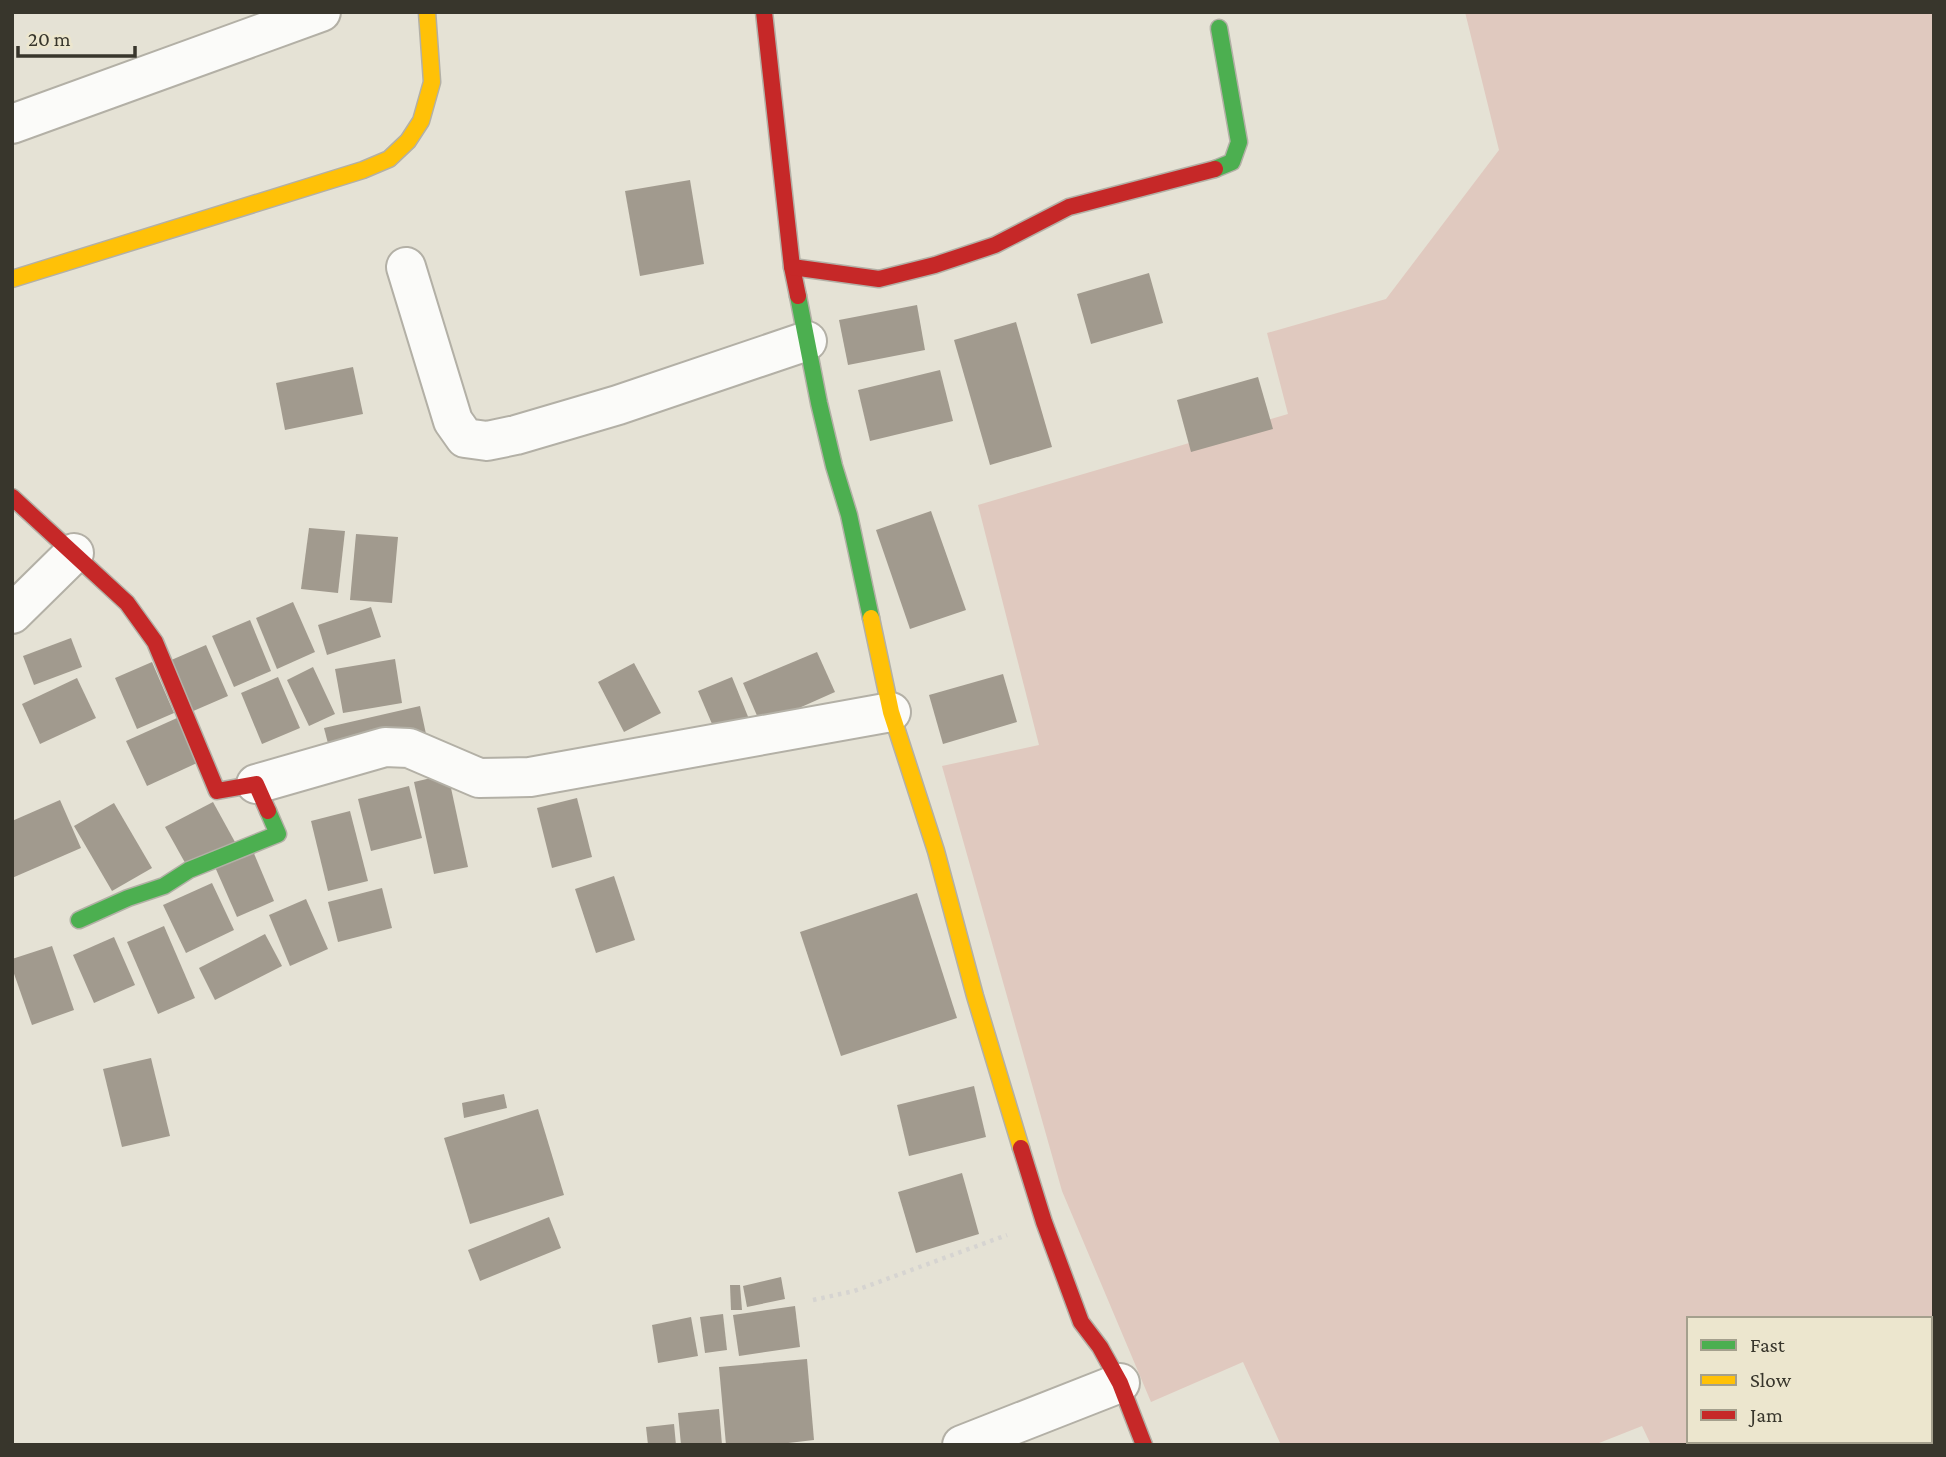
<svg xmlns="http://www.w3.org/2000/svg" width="1946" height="1457" font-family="'Crimson Pro',serif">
	<rect width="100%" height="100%" fill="#e5e2d5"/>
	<path fill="#e0c9bf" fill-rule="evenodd" d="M1465,12H1934V1445H1651L1642,1426L1594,1445H1281L1243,1362L1151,1402L1062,1191L942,766L1039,745L978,505L1288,414L1267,333L1386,299L1499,150ZM1689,1319H1930V1441H1689Z"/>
	<g fill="#a19a8e">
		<polygon points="690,180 704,264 640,276 625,191"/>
		<polygon points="1149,273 1163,323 1091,344 1077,294"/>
		<polygon points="917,305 925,350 848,365 839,320"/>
		<polygon points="1016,322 1052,447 990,465 954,340"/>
		<polygon points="353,367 363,414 285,430 276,383"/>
		<polygon points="940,370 953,421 870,441 858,390"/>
		<polygon points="1258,377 1273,429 1191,452 1177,400"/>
		<polygon points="931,511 966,610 910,629 876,530"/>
		<polygon points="309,528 345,531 338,593 301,589"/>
		<polygon points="356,534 398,537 392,603 350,600"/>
		<polygon points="293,602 315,652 277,669 256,618"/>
		<polygon points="371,607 381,637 327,655 318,625"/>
		<polygon points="250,620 271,671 234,687 212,636"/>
		<polygon points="71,638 82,667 34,685 23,656"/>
		<polygon points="206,645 228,696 191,712 169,661"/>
		<polygon points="817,652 835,692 761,725 743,683"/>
		<polygon points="395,659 402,703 343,713 335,669"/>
		<polygon points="152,662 174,713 137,729 115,678"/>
		<polygon points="634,663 661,713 624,732 598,682"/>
		<polygon points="313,667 335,714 309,726 287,680"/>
		<polygon points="1003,674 1017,722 943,744 929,695"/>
		<polygon points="278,677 300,728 262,744 241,693"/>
		<polygon points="732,677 751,724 718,738 698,691"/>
		<polygon points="77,678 96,718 40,744 22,704"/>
		<polygon points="420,706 426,734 331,755 324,728"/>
		<polygon points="177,718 197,763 147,786 126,741"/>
		<polygon points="448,774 468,867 434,874 414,782"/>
		<polygon points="409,786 422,838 371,851 358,799"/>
		<polygon points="577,798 592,857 552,868 537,808"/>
		<polygon points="60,800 81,848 12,878 12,821"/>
		<polygon points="213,802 235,842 188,868 165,827"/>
		<polygon points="114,803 152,868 112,891 74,826"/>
		<polygon points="350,811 368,881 328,891 311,821"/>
		<polygon points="253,851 274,901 237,917 215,867"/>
		<polygon points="614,876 635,940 596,953 575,889"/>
		<polygon points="212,883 234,930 186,953 163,905"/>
		<polygon points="382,888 392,928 338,942 328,902"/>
		<polygon points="917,893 957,1018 841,1056 800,932"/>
		<polygon points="306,899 328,949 290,966 269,915"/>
		<polygon points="164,926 195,998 158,1014 127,942"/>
		<polygon points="265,934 282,966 215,1000 199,968"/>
		<polygon points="114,937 135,985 94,1003 73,955"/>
		<polygon points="52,946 74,1010 32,1025 12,968 12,959"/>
		<polygon points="151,1058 170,1136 122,1147 103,1069"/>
		<polygon points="974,1086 986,1137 909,1156 897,1105"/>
		<polygon points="504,1094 507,1108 464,1118 462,1103"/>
		<polygon points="538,1109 564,1195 470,1224 444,1138"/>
		<polygon points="962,1173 979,1234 916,1253 898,1192"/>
		<polygon points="549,1217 561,1248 480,1281 468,1250"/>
		<polygon points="781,1277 785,1299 747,1307 743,1286"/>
		<polygon points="730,1285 740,1285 742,1310 731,1310"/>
		<polygon points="795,1306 800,1347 739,1356 733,1315"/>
		<polygon points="723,1314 727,1350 705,1353 700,1317"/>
		<polygon points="691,1317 698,1356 658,1363 652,1325"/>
		<polygon points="807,1359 814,1440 771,1445 726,1445 719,1367"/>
		<polygon points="719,1409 722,1445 681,1445 678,1413"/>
		<polygon points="674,1424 676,1445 648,1445 646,1427"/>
	</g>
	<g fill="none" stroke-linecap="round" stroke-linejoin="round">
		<defs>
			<g id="street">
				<polyline points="12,124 321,12"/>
				<polyline points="406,267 453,421 465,438 487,441 516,435 618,405 807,341"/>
				<polyline points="12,614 74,553"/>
				<polyline points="256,784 385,747 409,748 479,778 530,777 891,712"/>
				<polyline points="962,1445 1120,1383"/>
			</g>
			<g id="fast">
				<polyline points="1215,169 1232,162 1239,142 1219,28"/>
				<polyline points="798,296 819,403 834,466 849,515 871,618"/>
				<polyline points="79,920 128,898 164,886 189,870 278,834 268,811"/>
			</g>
			<g id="slow">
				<polyline points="12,279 363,170 389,159 408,141 421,121 432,82 427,12"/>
				<polyline points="871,618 891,712 936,851 975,996 1021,1148"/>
			</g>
			<g id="jam">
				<polyline points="764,12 792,267 798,296"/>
				<polyline points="792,267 879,279 935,265 995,245 1069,207 1215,169"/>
				<polyline points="12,497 127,603 155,642 217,791 256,784 268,811"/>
				<polyline points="1021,1148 1044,1222 1081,1322 1100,1347 1120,1383 1144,1445"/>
			</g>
		</defs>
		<use href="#street" stroke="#b3b0a6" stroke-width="42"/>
		<use href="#fast" stroke="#b3b0a6" stroke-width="19"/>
		<use href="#slow" stroke="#b3b0a6" stroke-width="19"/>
		<use href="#jam" stroke="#b3b0a6" stroke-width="19"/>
		<polyline stroke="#d6d4d1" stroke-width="4.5" stroke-dasharray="3.5 5" stroke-linecap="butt" points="813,1300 854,1291 1007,1235"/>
		<use href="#street" stroke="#fbfbf9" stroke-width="38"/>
		<use href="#fast" stroke="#4caf50" stroke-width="16"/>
		<use href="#slow" stroke="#ffc107" stroke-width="16"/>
		<use href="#jam" stroke="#c62828" stroke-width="16"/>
	</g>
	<rect width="1946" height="1457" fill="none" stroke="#38362c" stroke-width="28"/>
	<rect x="1687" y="1317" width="245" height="126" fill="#ece6ce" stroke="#a4a08d" stroke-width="2"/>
	<rect x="1701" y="1340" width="35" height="10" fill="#4caf50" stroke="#a4a08d" stroke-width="2"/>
	<text x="1750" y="1352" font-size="21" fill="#38362c">Fast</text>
	<rect x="1701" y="1375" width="35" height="10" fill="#ffc107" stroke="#a4a08d" stroke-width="2"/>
	<text x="1750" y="1387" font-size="21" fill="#38362c">Slow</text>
	<rect x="1701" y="1410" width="35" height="10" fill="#c62828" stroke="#a4a08d" stroke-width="2"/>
	<text x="1750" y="1422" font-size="21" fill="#38362c">Jam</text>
	<path d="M18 46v10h117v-10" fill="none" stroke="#38362c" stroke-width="3.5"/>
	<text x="28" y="46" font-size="21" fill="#38362c" stroke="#ece6ce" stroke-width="5" paint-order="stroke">20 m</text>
</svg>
